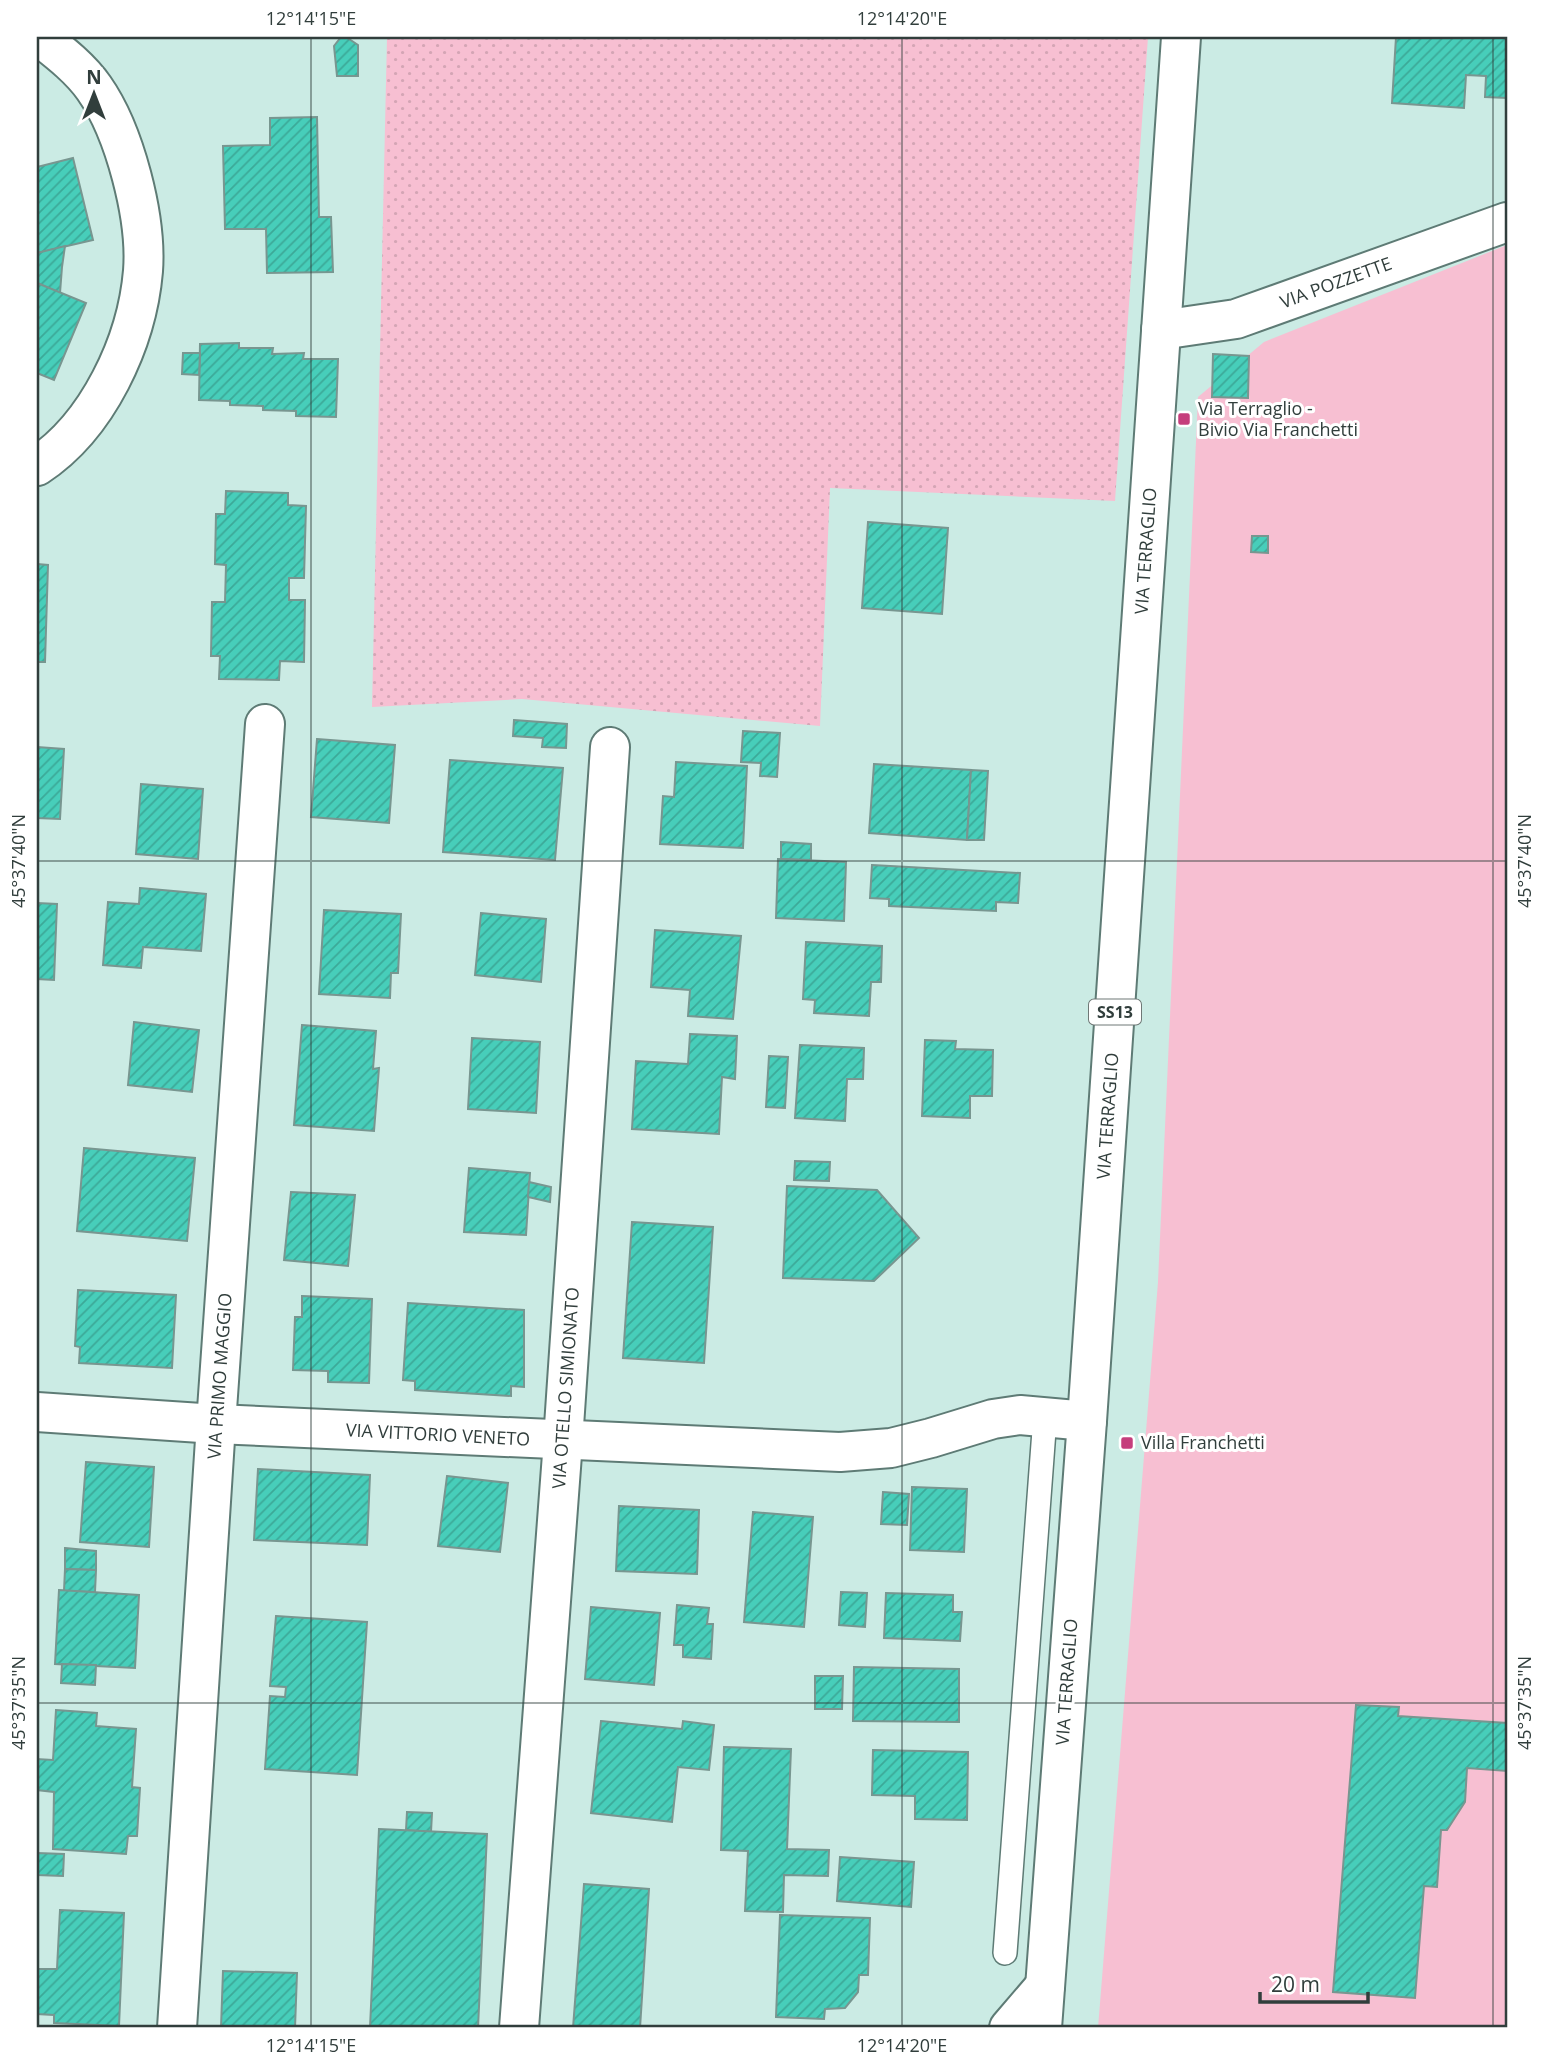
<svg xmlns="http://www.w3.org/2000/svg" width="1544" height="2065" font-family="'Open Sans',sans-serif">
	<defs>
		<pattern id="grass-dots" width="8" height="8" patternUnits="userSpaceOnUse" patternTransform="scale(1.75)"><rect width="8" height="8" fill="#f7bfd2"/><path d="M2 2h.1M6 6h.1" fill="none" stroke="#d4a5b5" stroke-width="1.8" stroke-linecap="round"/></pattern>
		<pattern id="building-hatch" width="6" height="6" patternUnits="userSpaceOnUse" patternTransform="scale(1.75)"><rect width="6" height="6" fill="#47ceba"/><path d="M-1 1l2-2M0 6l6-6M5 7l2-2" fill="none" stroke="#3ca998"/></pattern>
	</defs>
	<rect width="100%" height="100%" fill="#cbebe4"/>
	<polygon fill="url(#grass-dots)" points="387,37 1148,37 1115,501 830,488 820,726 522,699 372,707"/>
	<polygon fill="#f7bfd2" points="1507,245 1507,2028 1098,2028 1158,1282 1198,397 1264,342"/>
	<g fill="url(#building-hatch)" stroke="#789690" stroke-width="2">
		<polygon points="341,37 346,37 358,45 358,76 337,76 334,46"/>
		<polygon points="1396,37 1507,37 1507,98 1485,97 1486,76 1466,75 1464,108 1392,103"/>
		<polygon points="317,117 319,217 331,217 333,272 267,273 266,229 225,229 223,146 270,145 270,118"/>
		<polygon points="73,158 93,240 37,253 37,167"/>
		<polygon points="65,246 62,267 60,293 37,283 37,253"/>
		<polygon points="37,283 86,303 54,380 37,373"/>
		<polygon points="239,343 239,348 273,348 272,354 304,353 303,359 338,359 336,417 296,416 296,411 263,410 263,406 230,405 230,401 199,400 200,344"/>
		<polygon points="183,353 200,353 199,375 182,374"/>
		<polygon points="1213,354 1249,356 1248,398 1212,397"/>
		<polygon points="226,491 288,493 288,505 306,506 304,578 289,578 289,600 305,600 304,662 280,661 279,680 219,679 220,656 211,656 212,602 225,602 226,565 215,564 216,514 225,514"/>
		<polygon points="868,522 948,528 942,614 862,608"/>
		<polygon points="1252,536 1268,536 1268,553 1251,552"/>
		<polygon points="37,564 48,565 45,662 37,662"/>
		<polygon points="514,720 567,724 566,748 542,747 543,738 513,736"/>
		<polygon points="743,731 780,733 777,777 760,776 761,763 741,762"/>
		<polygon points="317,739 395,745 389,823 311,817"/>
		<polygon points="37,747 64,749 60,819 37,818"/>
		<polygon points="450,760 563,768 555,860 443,852"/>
		<polygon points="676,762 747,766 743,848 660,844 663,796 674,797"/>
		<polygon points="874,764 971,770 967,840 869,833"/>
		<polygon points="971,770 988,771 984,840 967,840"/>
		<polygon points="141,784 203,789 198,859 136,854"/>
		<polygon points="781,842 811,844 811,860 781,859"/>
		<polygon points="778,859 846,862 844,921 776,918"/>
		<polygon points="872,865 1020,873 1018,903 996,902 996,911 889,906 889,899 870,898"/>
		<polygon points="140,888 206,894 201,951 143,947 141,968 103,965 108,902 139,904"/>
		<polygon points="37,903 57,904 54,980 37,979"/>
		<polygon points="324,910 401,914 398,973 391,973 390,998 319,994"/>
		<polygon points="481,913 546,919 541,982 475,975"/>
		<polygon points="655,930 741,936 733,1019 688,1016 690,990 651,987"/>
		<polygon points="806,942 882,946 881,982 871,982 869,1016 814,1013 815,1000 803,999"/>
		<polygon points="134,1022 199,1030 192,1092 128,1085"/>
		<polygon points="302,1025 376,1031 373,1069 379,1068 374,1131 294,1125"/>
		<polygon points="690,1034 737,1036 735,1079 722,1077 719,1134 632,1129 636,1061 688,1064"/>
		<polygon points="472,1038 540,1042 536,1113 468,1109"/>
		<polygon points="925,1040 956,1041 955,1049 993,1050 992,1096 970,1096 970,1118 922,1116"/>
		<polygon points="800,1045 864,1048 863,1079 847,1079 845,1121 795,1118"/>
		<polygon points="769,1056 788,1057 785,1108 766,1107"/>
		<polygon points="84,1148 195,1158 187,1241 77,1231"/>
		<polygon points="795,1161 830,1162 829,1181 794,1180"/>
		<polygon points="469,1168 530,1173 526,1235 464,1232"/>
		<polygon points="529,1182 551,1187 550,1202 528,1197"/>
		<polygon points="787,1186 877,1190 919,1238 874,1281 783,1278"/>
		<polygon points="291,1192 355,1195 348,1266 284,1260"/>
		<polygon points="632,1222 713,1227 704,1363 623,1358"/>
		<polygon points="78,1290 176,1295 172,1368 79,1363 80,1347 75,1346"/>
		<polygon points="302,1296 372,1299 369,1383 328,1382 328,1371 293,1370 295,1317 302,1317"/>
		<polygon points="408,1303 524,1310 524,1387 511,1386 511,1396 415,1390 415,1381 403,1380"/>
		<polygon points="86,1462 154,1467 149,1547 80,1542"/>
		<polygon points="258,1469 370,1475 367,1545 254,1540"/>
		<polygon points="447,1476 508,1483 500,1552 438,1546"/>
		<polygon points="912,1487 967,1489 964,1552 910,1550"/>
		<polygon points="883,1492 909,1494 907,1525 881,1524"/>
		<polygon points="619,1506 699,1510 697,1574 616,1571"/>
		<polygon points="753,1512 813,1517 804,1627 744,1622"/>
		<polygon points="65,1548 96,1551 96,1570 65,1569"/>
		<polygon points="65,1569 96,1570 95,1592 64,1591"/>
		<polygon points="59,1590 139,1595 135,1668 55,1664"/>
		<polygon points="841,1592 867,1593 865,1627 839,1625"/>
		<polygon points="886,1593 953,1595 953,1612 962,1612 960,1641 884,1638"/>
		<polygon points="677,1605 709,1608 707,1624 713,1624 711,1659 683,1657 683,1645 674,1645"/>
		<polygon points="591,1607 660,1613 654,1685 585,1679"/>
		<polygon points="276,1616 367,1622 357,1775 265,1769 270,1696 285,1697 286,1687 270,1686"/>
		<polygon points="62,1664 96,1665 95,1685 61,1683"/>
		<polygon points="854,1667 959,1669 959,1722 853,1721"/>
		<polygon points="815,1676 843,1676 842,1709 815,1709"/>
		<polygon points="1356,1705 1399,1707 1398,1716 1507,1723 1507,1771 1467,1768 1465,1802 1447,1830 1441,1830 1437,1887 1424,1886 1415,1998 1333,1992"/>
		<polygon points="56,1710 97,1713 96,1726 136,1729 132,1787 140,1788 137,1836 128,1836 126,1854 53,1849 54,1792 37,1790 37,1759 53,1760"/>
		<polygon points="601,1721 682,1729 683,1721 714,1725 709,1770 678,1767 672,1822 591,1813"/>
		<polygon points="724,1747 791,1749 787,1849 829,1850 828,1876 784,1875 783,1912 745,1911 748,1851 721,1850"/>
		<polygon points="873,1750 968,1752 967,1820 915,1819 915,1796 872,1795"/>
		<polygon points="407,1812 432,1813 431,1832 406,1830"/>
		<polygon points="379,1829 487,1834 478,2028 370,2028"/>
		<polygon points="37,1853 64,1854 63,1876 37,1875"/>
		<polygon points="840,1857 914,1862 911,1907 837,1901"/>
		<polygon points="584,1884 649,1889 640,2028 573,2028"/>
		<polygon points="60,1910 124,1913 119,2026 54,2023 54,2015 37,2014 37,1969 57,1969"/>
		<polygon points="780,1915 870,1918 868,1975 859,1975 858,1992 845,2008 825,2009 824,2019 776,2017"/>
		<polygon points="223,1971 297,1973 295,2028 221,2028"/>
	</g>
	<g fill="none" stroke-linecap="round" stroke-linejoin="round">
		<defs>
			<polyline id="service" points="1005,1953 1045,1417"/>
			<g id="minor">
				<polyline points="1161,330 1236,319 1507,222"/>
				<path d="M37,466C98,426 137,342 143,271C147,218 125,132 94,88C80,68 59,52 40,37"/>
				<polyline points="37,1412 216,1424 840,1452 891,1448 931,1438 993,1419 1020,1415 1087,1421"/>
				<polyline points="177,2028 216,1424 265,724"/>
				<polyline points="519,2028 563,1441 610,747"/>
			</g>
			<polyline id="tertiary" points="1009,2028 1045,1986"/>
			<polyline id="primary" points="1042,2028 1087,1421 1181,37"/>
		</defs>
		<use href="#service" stroke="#5e7b75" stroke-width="26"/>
		<use href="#minor" stroke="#5e7b75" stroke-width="42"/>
		<use href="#tertiary" stroke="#5e7b75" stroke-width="42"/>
		<use href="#primary" stroke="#5e7b75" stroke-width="42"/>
		<use href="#service" stroke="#fff" stroke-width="23"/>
		<use href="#minor" stroke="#fff" stroke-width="38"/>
		<use href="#tertiary" stroke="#fff" stroke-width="38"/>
		<use href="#primary" stroke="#fff" stroke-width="38"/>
	</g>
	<path fill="none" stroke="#313e3c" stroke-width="2" stroke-opacity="0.45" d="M311,37V2028M902,37V2028M1493,37V2028M37,861H1507M37,1703H1507"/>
	<g fill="#c53e7c" stroke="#fff" stroke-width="2.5">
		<rect x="1177" y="412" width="14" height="14" rx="3.5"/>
		<rect x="1120" y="1436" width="14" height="14" rx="3.5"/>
	</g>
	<g text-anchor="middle" stroke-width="6" stroke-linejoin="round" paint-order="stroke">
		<rect fill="#fff" stroke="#6f7876" stroke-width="2" x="1089" y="999.5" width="52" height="25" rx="5"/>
		<g font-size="16" font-weight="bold" fill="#313e3c">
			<text x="1115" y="1018">SS13</text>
		</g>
		<g font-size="18" fill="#313e3c" stroke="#fff">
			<text transform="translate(1336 283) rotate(-20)" y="6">VIA POZZETTE</text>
			<text transform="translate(1146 551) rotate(-86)" y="6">VIA TERRAGLIO</text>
			<text transform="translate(1108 1116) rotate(-86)" y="6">VIA TERRAGLIO</text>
			<text transform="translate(220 1376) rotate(-86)" y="6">VIA PRIMO MAGGIO</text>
			<text transform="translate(566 1388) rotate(-86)" y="6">VIA OTELLO SIMIONATO</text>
			<text transform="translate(438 1435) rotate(3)" y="6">VIA VITTORIO VENETO</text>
			<text transform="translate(1067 1682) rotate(-86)" y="6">VIA TERRAGLIO</text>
		</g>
		<g font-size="18" fill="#313e3c" stroke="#fff" text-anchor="start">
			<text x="1198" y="415">Via Terraglio -<tspan x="1198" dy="21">Bivio Via Franchetti</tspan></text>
			<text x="1141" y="1449">Villa Franchetti</text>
		</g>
	</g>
	<rect width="1544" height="2065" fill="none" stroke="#ffffff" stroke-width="77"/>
	<g transform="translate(94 94)" stroke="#ffffff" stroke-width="5" paint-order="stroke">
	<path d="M0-5L12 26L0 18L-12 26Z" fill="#313e3c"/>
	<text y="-10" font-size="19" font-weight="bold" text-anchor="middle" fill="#313e3c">N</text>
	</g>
	<path d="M1260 1992v10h108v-10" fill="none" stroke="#313e3c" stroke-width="3.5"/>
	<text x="1271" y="1992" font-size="21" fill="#313e3c" stroke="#ffffff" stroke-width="5" paint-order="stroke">20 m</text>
	<rect x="38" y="38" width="1468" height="1988" fill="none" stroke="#313e3c" stroke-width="2.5"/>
	<g font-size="18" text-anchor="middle" fill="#313e3c">
		<text x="311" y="25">12°14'15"E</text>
		<text x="902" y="25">12°14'20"E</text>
		<text transform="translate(19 861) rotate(-90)" y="6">45°37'40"N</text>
		<text transform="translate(1525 861) rotate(-90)" y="6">45°37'40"N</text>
		<text transform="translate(19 1703) rotate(-90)" y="6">45°37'35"N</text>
		<text transform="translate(1525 1703) rotate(-90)" y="6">45°37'35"N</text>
		<text x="311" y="2052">12°14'15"E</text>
		<text x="902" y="2052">12°14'20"E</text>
	</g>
</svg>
